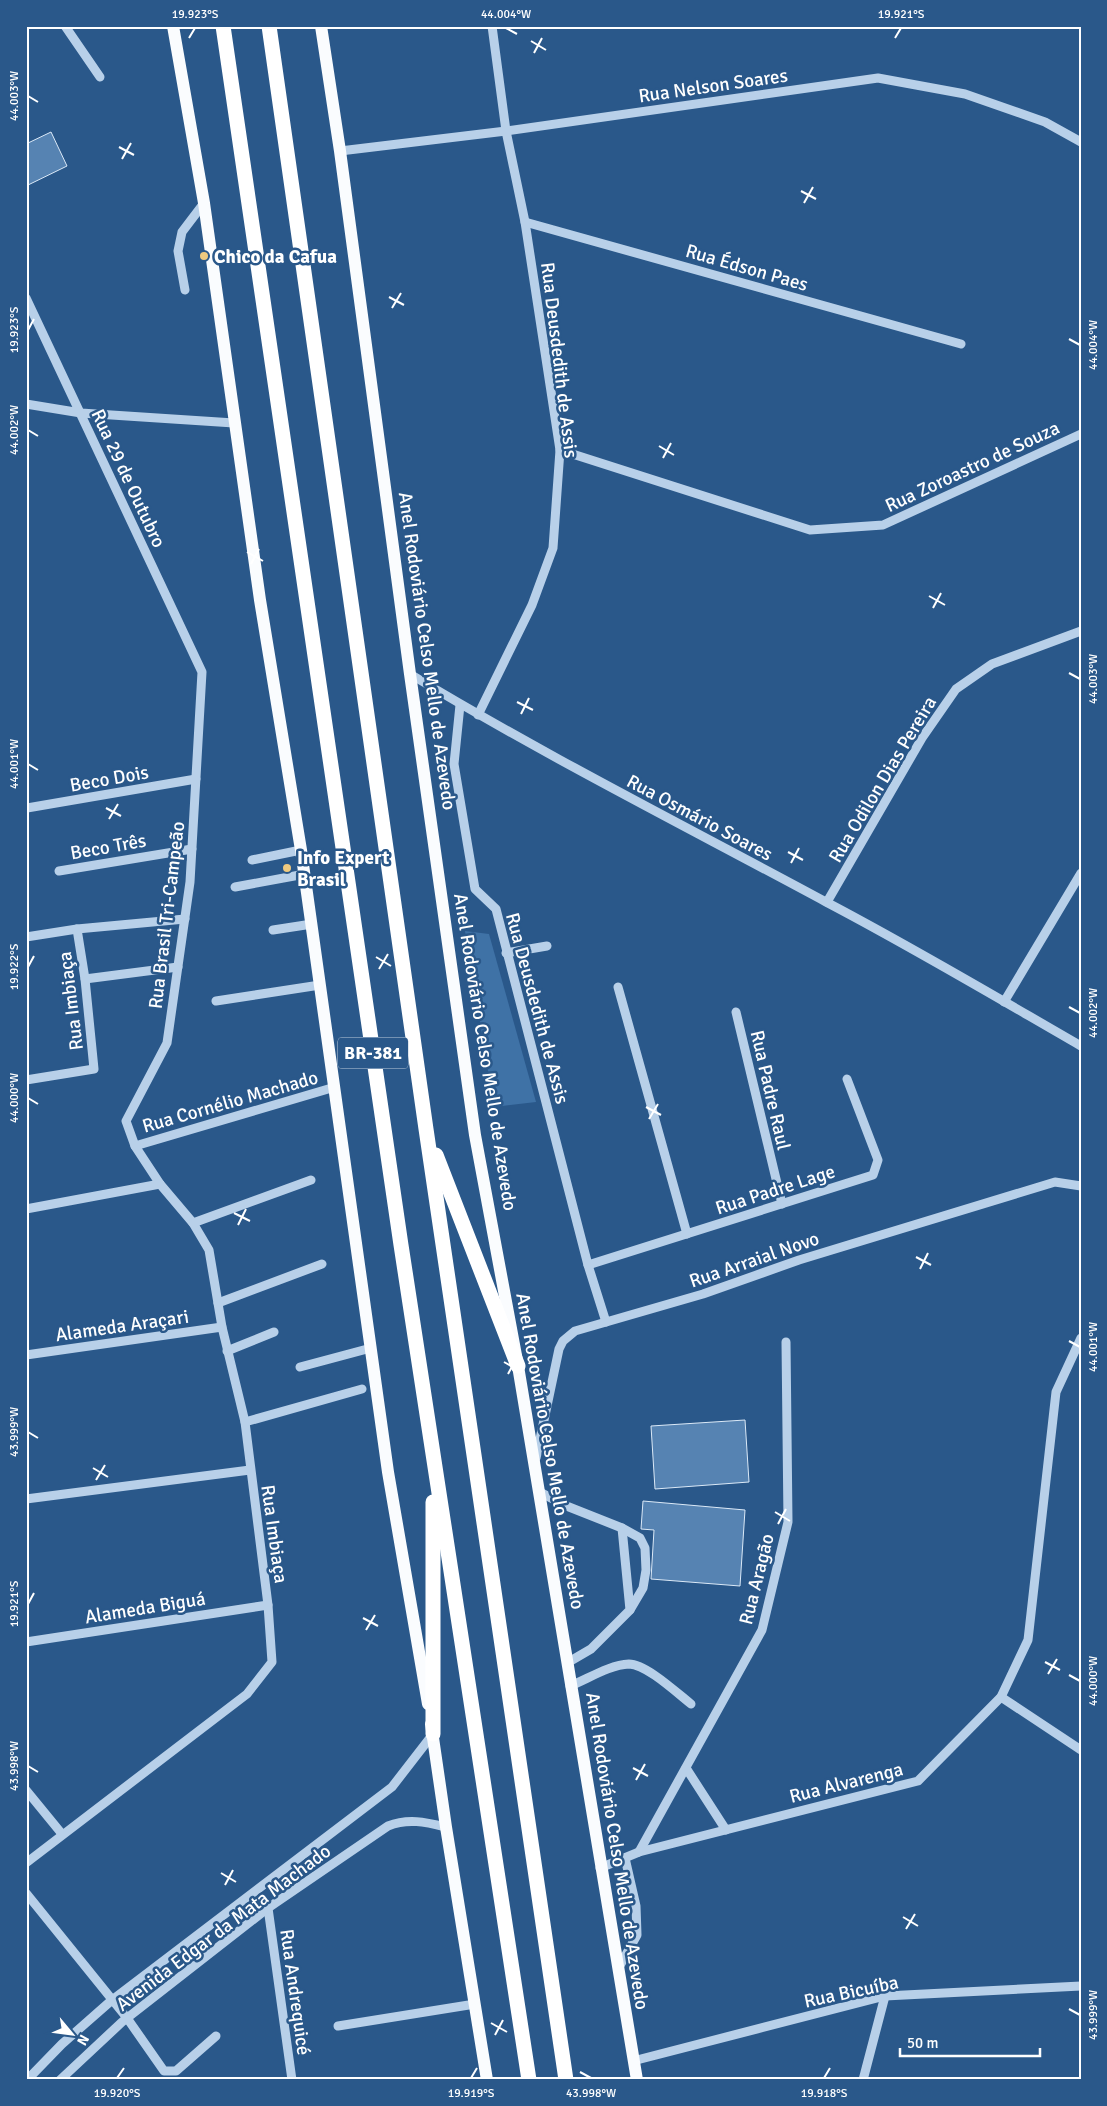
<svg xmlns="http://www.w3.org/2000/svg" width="1107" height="2106" font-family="Signika,sans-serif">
	<rect width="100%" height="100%" fill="#2a588a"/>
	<polygon fill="#3f72a6" points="465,931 489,934 536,1102 494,1107"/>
	<g fill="#5683b2" stroke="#dbe9f7">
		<polygon points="51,132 67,166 26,186 26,144"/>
		<polygon points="745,1420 749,1482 655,1489 651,1426"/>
		<polygon points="643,1501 745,1510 740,1586 651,1579 654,1530 641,1529"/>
	</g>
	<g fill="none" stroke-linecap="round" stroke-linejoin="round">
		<g stroke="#b8d0e9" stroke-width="9">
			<polyline points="65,26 100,77"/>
			<polyline points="340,151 506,131 878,78 965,94 1045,122 1081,142"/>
			<polyline points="525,222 961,344"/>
			<polyline points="185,290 178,251 182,232 204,203"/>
			<polyline points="26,298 202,672 190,882 167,1043 126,1121 135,1146 160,1184 193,1223 209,1250 222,1327 245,1422 268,1605 272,1662 247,1694 26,1863"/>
			<polyline points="26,404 81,413 234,423"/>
			<polyline points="560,450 810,530 883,525 1081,434"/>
			<path d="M410,674C546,756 687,827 826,902C912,947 996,997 1081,1046"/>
			<polyline points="460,705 454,764 475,889 496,909 588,1265 606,1322"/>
			<polyline points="478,715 532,605 553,548 560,450 525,222 506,131 492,26"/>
			<polyline points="27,808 196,779"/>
			<polyline points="252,860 301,850"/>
			<polyline points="59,871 192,849"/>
			<polyline points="235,887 305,874"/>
			<polyline points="827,902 922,738 956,689 992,664 1081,631"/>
			<polyline points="273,930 312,924"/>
			<polyline points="26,937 77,929 185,919"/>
			<polyline points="506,953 547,946"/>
			<polyline points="85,979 178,967"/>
			<polyline points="618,987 687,1234"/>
			<polyline points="216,1001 320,985"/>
			<polyline points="1004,1002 1081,873"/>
			<polyline points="736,1012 782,1204"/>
			<polyline points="26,1080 94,1069 85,979 77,929"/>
			<polyline points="135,1146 335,1087"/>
			<polyline points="26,1209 160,1184"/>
			<polyline points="193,1223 311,1180"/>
			<polyline points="588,1265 873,1175 878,1160 847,1079"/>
			<polyline points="218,1303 322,1264"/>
			<polyline points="227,1351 274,1332"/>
			<polyline points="26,1355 222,1327"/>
			<polyline points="300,1367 371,1348"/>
			<polyline points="245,1422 362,1389"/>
			<polyline points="536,1458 559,1349 563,1341 575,1331 703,1294 799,1260 1055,1182 1081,1186"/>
			<polyline points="538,1491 564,1505 622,1528 640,1538 645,1548 646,1570 643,1588 630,1610"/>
			<polyline points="26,1499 250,1470"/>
			<polyline points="26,1642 268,1605"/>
			<polyline points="567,1663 591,1649 630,1610 622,1528"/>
			<path d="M570,1686C588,1679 609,1665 629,1664C646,1664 677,1693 691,1704"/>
			<polyline points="1001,1697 1081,1750"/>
			<polyline points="686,1768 726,1830"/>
			<polyline points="26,1790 62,1834"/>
			<polyline points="639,1852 762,1630 788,1522 786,1342"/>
			<polyline points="600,1868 639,1852 918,1781 1001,1697 1028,1640 1056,1392 1081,1338"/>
			<polyline points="26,1893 127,2018 164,2071 176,2071 216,2036"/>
			<polyline points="268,1908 292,2080"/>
			<polyline points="618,1969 637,1935 636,1906 625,1858"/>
			<polyline points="338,2026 475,2004"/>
			<polyline points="633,2061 885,1996 1081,1986"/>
			<polyline points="27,2080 62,2044 112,2000 392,1787 433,1734"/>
			<path d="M60,2080L122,2022L268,1908L388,1826C408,1818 425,1822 446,1827"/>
			<polyline points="863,2080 885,1996"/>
		</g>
		<g stroke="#fafcfe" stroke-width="12">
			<polyline points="173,26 204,203 260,600 301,850 388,1472 428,1704"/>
			<polyline points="321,26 340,151 410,674 475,1135 518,1366 637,2080"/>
			<polyline points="431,1724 446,1827 487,2080"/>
		</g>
		<g stroke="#fff" stroke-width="15">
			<polyline points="223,26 401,1245 529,2080"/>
			<polyline points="269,26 426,1129 566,2080"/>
			<polyline points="436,1155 518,1366"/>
			<polyline points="433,1502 433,1734"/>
		</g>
	</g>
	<path fill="none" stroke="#fff" stroke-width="2" d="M506,28L517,34M189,38L195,28M895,38L901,28M531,41L546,50M534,53L542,38M28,96L38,102M119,147L134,155M122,159L131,143M801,191L816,199M804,203L813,187M389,297L404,305M392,308L401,293M28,330L34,319M1069,339L1080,345M28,430L38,436M659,446L674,455M663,458L671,443M247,552L263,561M251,564L259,549M929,596L945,605M933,608L941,593M1069,673L1080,679M517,702L533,710M521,714L529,698M28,764L38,770M106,808L121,816M109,819L118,804M788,852L803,860M791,863L799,848M376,957L391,966M28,967L34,956M379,969L388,954M1069,1007L1080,1013M28,1098L38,1104M646,1107L661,1115M649,1119L658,1104M234,1213L250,1221M238,1225L246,1209M916,1257L931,1265M920,1269L928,1253M1069,1341L1080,1347M504,1362L520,1371M508,1374L516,1359M28,1432L38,1438M93,1468L108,1477M96,1480L105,1465M775,1512L790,1521M778,1524L786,1509M28,1604L34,1593M363,1618L378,1626M366,1630L375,1615M1045,1662L1060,1670M1048,1674L1057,1659M1069,1675L1080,1681M28,1766L38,1772M633,1768L648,1776M636,1780L645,1764M221,1873L236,1882M225,1885L233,1870M903,1917L918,1926M906,1929L915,1914M1069,2009L1080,2015M491,2023L507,2032M495,2035L503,2020M580,2072L591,2078M117,2078L124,2068M471,2078L477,2068M824,2078L830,2068"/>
	<g fill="#efca7f" stroke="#2a588a" stroke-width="2">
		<circle cx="204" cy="256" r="5"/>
		<circle cx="287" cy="868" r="5"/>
	</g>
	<g text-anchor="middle" stroke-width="5" stroke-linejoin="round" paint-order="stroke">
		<rect fill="#2a588a" stroke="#bfcddc" stroke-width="1" x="338" y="1037.5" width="70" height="31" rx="4"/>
		<g font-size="18" font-weight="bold" fill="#fff">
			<text x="373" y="1059">BR-381</text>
		</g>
		<g font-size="19" fill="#fff" stroke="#2a588a">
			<text transform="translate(713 85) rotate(-8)" y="7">Rua Nelson Soares</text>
			<text transform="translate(747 267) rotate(16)" y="7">Rua Édson Paes</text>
			<text transform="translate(560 360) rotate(83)" y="7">Rua Deusdedith de Assis</text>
			<text transform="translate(972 466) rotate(-25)" y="7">Rua Zoroastro de Souza</text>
			<text transform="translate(129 478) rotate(65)" y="7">Rua 29 de Outubro</text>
			<text transform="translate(428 651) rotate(82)" y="7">Anel Rodoviário Celso Mello de Azevedo</text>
			<text transform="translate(109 778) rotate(-10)" y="7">Beco Dois</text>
			<text transform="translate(882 779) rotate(-59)" y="7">Rua Odilon Dias Pereira</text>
			<text transform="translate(700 817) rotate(28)" y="7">Rua Osmário Soares</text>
			<text transform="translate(108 846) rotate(-10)" y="7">Beco Três</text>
			<text transform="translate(166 915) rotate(-83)" y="7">Rua Brasil Tri-Campeão</text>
			<text transform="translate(70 1001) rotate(-97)" y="7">Rua Imbiaça</text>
			<text transform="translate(538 1008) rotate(75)" y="7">Rua Deusdedith de Assis</text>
			<text transform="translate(486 1052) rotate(81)" y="7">Anel Rodoviário Celso Mello de Azevedo</text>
			<text transform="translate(771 1090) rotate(77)" y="7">Rua Padre Raul</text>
			<text transform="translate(230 1101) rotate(-16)" y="7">Rua Cornélio Machado</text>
			<text transform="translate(775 1189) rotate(-18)" y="7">Rua Padre Lage</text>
			<text transform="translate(754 1259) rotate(-19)" y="7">Rua Arraial Novo</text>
			<text transform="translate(122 1325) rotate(-8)" y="7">Alameda Araçari</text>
			<text transform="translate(551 1451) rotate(80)" y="7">Anel Rodoviário Celso Mello de Azevedo</text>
			<text transform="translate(275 1534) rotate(82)" y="7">Rua Imbiaça</text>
			<text transform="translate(756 1579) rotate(-76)" y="7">Rua Aragão</text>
			<text transform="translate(145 1607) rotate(-9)" y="7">Alameda Biguá</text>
			<text transform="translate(846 1782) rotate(-14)" y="7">Rua Alvarenga</text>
			<text transform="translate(618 1851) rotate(81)" y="7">Anel Rodoviário Celso Mello de Azevedo</text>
			<text transform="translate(223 1927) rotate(-37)" y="7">Avenida Edgar da Mata Machado</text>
			<text transform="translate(851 1991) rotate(-12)" y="7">Rua Bicuíba</text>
			<text transform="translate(296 1992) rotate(82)" y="7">Rua Andrequicé</text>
		</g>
		<g font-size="19" font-weight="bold" fill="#fff" stroke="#2a588a" text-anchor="start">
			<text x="214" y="263">Chico da Cafua</text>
			<text x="297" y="864">Info Expert<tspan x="297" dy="22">Brasil</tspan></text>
		</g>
	</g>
	<rect width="1107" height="2106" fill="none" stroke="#2a588a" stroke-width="55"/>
	<g transform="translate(72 2034) rotate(119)" stroke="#2a588a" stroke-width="4" paint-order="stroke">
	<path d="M0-4L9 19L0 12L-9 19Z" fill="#ffffff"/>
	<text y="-8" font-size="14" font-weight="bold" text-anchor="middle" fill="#ffffff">N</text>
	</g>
	<path d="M900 2048v8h140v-8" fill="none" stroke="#ffffff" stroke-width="2.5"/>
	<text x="907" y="2048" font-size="15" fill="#ffffff" stroke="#2a588a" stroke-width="4" paint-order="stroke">50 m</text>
	<rect x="28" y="28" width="1052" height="2050" fill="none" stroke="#fff" stroke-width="2"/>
	<g font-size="12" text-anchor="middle" fill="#fff">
		<text x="195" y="18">19.923°S</text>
		<text x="506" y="18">44.004°W</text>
		<text x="901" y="18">19.921°S</text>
		<text transform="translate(14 96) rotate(-90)" y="4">44.003°W</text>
		<text transform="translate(14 330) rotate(-90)" y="4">19.923°S</text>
		<text transform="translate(1093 345) rotate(-90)" y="4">44.004°W</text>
		<text transform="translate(14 430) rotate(-90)" y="4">44.002°W</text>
		<text transform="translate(1093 679) rotate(-90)" y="4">44.003°W</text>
		<text transform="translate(14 764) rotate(-90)" y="4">44.001°W</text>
		<text transform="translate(14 967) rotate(-90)" y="4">19.922°S</text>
		<text transform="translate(1093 1013) rotate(-90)" y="4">44.002°W</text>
		<text transform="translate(14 1098) rotate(-90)" y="4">44.000°W</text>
		<text transform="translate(1093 1347) rotate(-90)" y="4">44.001°W</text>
		<text transform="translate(14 1432) rotate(-90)" y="4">43.999°W</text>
		<text transform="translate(14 1604) rotate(-90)" y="4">19.921°S</text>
		<text transform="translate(1093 1681) rotate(-90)" y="4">44.000°W</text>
		<text transform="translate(14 1766) rotate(-90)" y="4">43.998°W</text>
		<text transform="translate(1093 2015) rotate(-90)" y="4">43.999°W</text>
		<text x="117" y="2097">19.920°S</text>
		<text x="471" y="2097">19.919°S</text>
		<text x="591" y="2097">43.998°W</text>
		<text x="824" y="2097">19.918°S</text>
	</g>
</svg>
